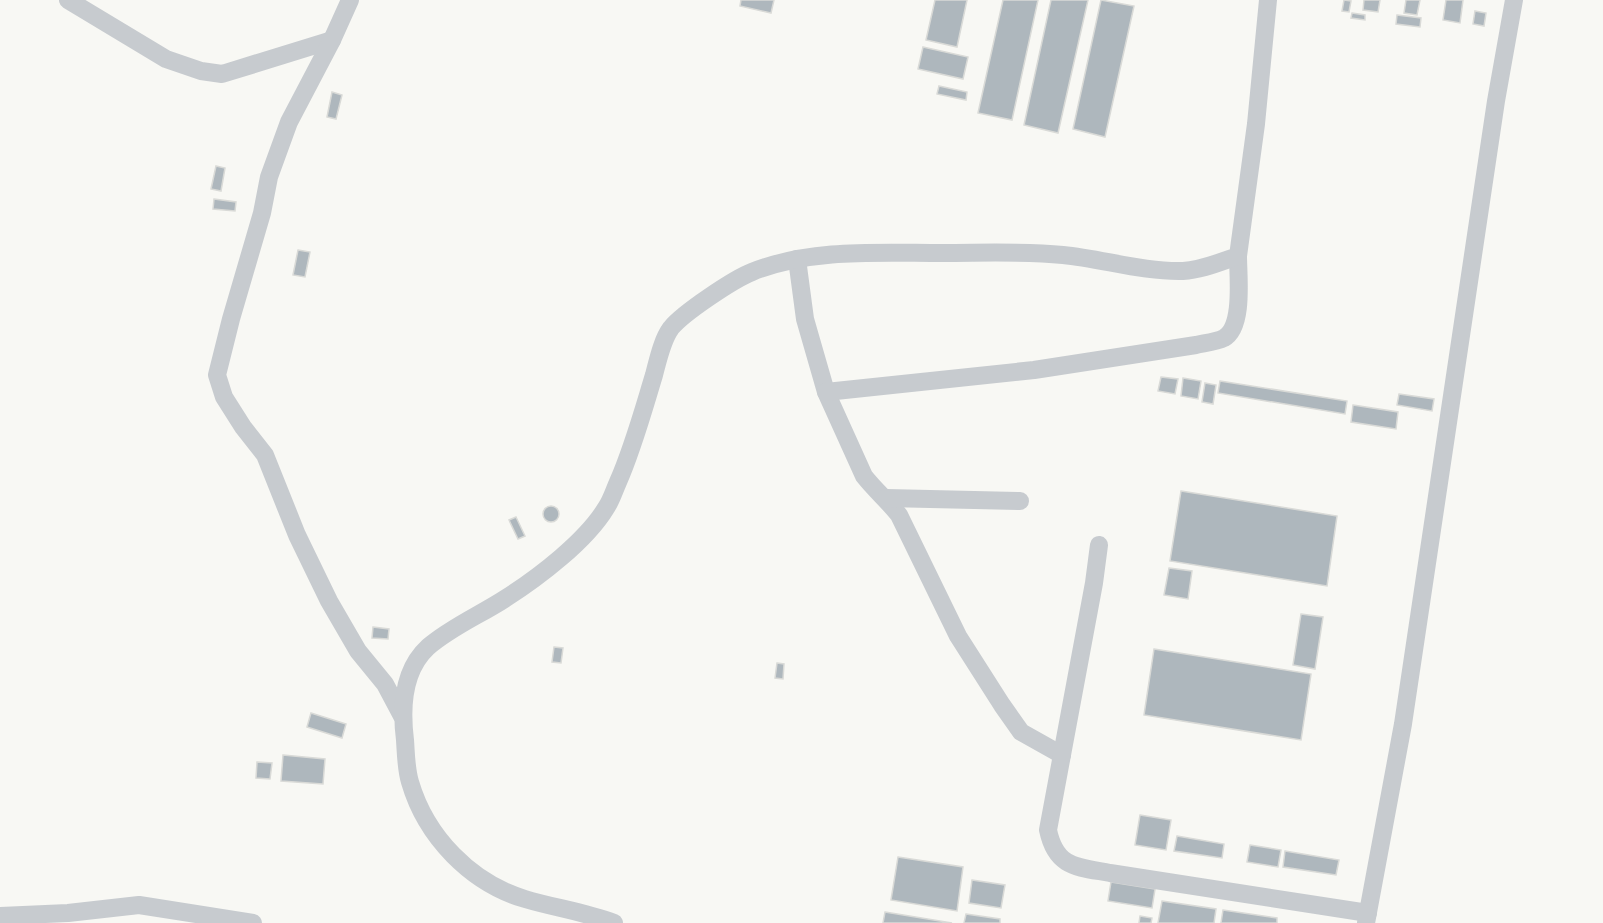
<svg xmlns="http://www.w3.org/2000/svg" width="1603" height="923" font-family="'Public Sans',sans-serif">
	<rect width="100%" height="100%" fill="#f8f8f4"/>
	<g fill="#aeb7bd" stroke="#d9dad7" stroke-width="1.5">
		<polygon points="741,0 774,0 771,13 740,6"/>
		<polygon points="935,0 967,0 957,47 926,40"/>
		<polygon points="1003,0 1038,0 1012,120 978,113"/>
		<polygon points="1051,0 1088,0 1058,133 1024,125"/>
		<polygon points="1101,0 1134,6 1105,137 1073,129"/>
		<polygon points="1344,0 1351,1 1349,12 1342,11"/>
		<polygon points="1364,0 1380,0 1378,12 1363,10"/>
		<polygon points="1406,0 1420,0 1417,15 1404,13"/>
		<polygon points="1446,0 1463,0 1460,23 1443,20"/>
		<polygon points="1475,11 1486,13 1484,26 1473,24"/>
		<polygon points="1352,13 1365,15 1365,20 1351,18"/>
		<polygon points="1397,15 1421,18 1420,27 1396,24"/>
		<polygon points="923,47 968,57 963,79 918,69"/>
		<polygon points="939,86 967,92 966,100 937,94"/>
		<polygon points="332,92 342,95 336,119 327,117"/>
		<polygon points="216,166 225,168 221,191 211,189"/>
		<polygon points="214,199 236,202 235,211 213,209"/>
		<polygon points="298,250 310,252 305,277 293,275"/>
		<polygon points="1161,377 1178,379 1175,394 1158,391"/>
		<polygon points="1183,378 1201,381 1198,399 1181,396"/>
		<polygon points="1220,381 1347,401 1345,414 1218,393"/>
		<polygon points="1205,383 1216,385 1213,404 1202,402"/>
		<polygon points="1399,394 1434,399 1432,411 1397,405"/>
		<polygon points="1353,405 1398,412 1396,429 1351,422"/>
		<polygon points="1181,491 1337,516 1327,586 1170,561"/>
		<circle cx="551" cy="514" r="8"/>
		<polygon points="516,517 525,536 518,539 509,520"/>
		<polygon points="1169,568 1192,571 1188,599 1164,595"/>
		<polygon points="1301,614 1323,617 1315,669 1293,665"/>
		<polygon points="373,627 389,629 388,639 372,638"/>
		<polygon points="554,647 563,648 561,663 552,662"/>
		<polygon points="1154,649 1311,674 1301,740 1144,715"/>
		<polygon points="777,663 784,664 783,679 775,678"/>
		<polygon points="311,713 346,724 342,738 307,727"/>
		<polygon points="283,755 325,759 323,784 281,781"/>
		<polygon points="257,762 272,763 270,779 256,778"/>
		<polygon points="1140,815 1171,820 1166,850 1135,845"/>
		<polygon points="1177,836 1224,844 1222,858 1174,851"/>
		<polygon points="1250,845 1281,850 1278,867 1247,862"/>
		<polygon points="1285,851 1339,860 1336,875 1283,867"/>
		<polygon points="898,857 963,867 957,911 891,900"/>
		<polygon points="972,880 1005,885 1001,908 969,903"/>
		<polygon points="1111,882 1155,889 1152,908 1108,901"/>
		<polygon points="1162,901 1216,909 1214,923 1158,923"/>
		<polygon points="1223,910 1277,918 1277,923 1221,923"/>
		<polygon points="885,912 952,923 883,923"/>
		<polygon points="966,914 1000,919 1000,923 964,923"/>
		<polygon points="1140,916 1152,918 1151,923 1139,923"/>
	</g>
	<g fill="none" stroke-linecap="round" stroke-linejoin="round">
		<g stroke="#c7cbcf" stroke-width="18">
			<polyline points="68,0 166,59 201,71 222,74 332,40"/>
			<polyline points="350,0 332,40 289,122 269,177 262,213 231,319 217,375 224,397 243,427 265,455 297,535 329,601 358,651 385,684 402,716"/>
			<path d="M797,259L805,319L826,392L864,476C875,490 888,501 899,515L958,636L1002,705L1021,732L1062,755"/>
			<path d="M826,392L1034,370L1196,345C1205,343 1216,342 1224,338C1244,327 1238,276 1238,256"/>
			<polyline points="886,498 1020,501"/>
			<path d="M1099,545L1094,583L1048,830C1056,868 1077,867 1110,873L1368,913"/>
			<polyline points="0,916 68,913 139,905 253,923"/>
			<path d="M614,923C585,912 555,908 525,899C471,883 426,837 410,782C406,769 406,754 405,740C401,708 402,671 428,647C451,627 480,615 506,598C539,577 586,541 606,508C611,501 614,491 618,482C633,448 643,411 654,375C658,360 662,340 671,328C683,313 734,279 752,272C811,248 880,253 942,253C983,253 1023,251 1063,255C1103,259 1143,272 1183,271C1202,270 1220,262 1238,256L1256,124L1268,0"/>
			<polyline points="1366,923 1403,724 1496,101 1514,0"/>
		</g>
	</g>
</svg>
